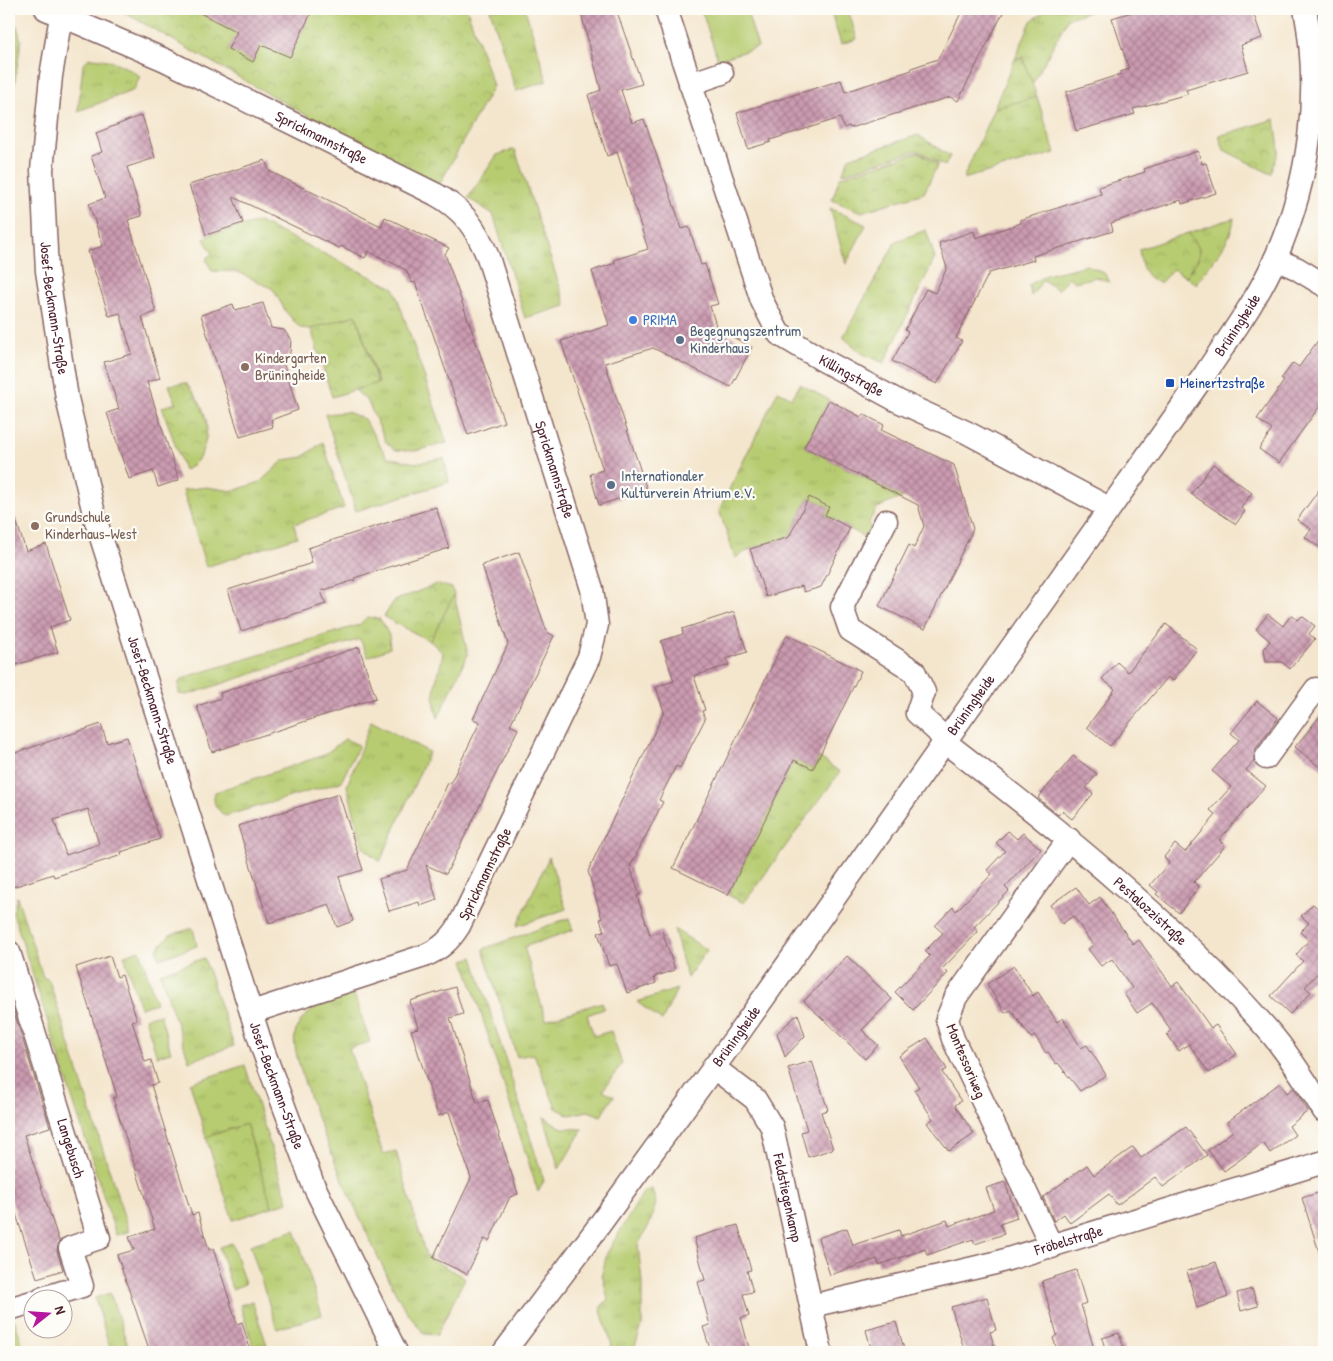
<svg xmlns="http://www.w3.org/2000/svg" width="1333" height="1361" font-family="'Patrick Hand',sans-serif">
	<defs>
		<pattern id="grass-tufts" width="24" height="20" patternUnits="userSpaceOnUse" patternTransform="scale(1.25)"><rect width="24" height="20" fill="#b7cc71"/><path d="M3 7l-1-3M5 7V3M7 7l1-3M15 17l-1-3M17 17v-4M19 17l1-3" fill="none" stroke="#9faf62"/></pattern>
		<pattern id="park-crowns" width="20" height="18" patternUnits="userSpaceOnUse" patternTransform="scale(1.25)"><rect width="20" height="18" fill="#b7cc71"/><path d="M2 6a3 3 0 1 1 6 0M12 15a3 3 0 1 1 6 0" fill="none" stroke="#9faf62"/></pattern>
		<pattern id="building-cross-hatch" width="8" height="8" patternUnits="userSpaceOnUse" patternTransform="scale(1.25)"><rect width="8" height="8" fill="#cb9bb1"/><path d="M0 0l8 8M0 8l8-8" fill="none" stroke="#a77e90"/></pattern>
	</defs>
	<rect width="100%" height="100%" fill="#fdfcf7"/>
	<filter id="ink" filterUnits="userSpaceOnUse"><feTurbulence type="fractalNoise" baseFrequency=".02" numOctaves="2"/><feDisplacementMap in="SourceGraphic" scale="10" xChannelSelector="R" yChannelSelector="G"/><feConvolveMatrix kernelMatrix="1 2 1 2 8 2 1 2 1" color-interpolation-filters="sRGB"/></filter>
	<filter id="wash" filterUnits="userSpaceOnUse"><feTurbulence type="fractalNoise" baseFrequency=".0096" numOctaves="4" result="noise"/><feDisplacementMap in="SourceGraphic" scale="20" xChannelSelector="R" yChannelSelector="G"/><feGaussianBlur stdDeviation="1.12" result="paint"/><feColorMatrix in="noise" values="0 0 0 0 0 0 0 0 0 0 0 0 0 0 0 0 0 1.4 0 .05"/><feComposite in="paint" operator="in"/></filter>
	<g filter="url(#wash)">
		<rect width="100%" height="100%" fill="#f4e6cd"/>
		<g fill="url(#grass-tufts)" stroke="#80764e">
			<polygon points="490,9 525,9 547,81 516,91"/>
			<polygon points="830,9 848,9 857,39 841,44"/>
			<polygon points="1048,9 1098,9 1068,18 1032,85 1023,58 1015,59 1031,21"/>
			<polygon points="9,22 17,26 21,41 14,87 9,70"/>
			<path d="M89,58C110,58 123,65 140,76L134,90L78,111L83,65Z"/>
			<polygon points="1037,97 1055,153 963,179 994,108"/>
			<polygon points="918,135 950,156 945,166 917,150 842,174 849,158"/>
			<polygon points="515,149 566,306 525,318 493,214 468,198 497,155"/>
			<polygon points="830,208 866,225 846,264"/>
			<path d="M1234,218C1232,242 1209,265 1196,284L1186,277L1198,259L1199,249L1188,233Z"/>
			<polygon points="259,222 394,288 447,443 415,451 395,450 386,442 368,402 355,390 378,383 356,315 311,329 300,328 286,312 273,289 238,272 212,271 206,259 212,253 204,239 212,234"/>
			<polygon points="926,230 935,258 884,363 863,354 843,337 896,241"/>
			<polygon points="1087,265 1104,273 1110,282 1096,277 1075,282 1068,277 1058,290 1043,280 1031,296 1029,285 1046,275"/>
			<polygon points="800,384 829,400 804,447 903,497 877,508 869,522 872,532 868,539 825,515 829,507 809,497 789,537 750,549 735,558 719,510 778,391 792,398"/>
			<polygon points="348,412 364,419 387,457 415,463 444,458 449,482 356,511 325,414"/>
			<polygon points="323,442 344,508 294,524 297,537 206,567 183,490 206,487 233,491 260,482 284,460 303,457"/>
			<path d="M454,595L468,654L438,718C429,689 438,681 443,653L430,641Z"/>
			<polygon points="367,617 380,619 389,635 390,648 368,657 360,639 187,695 179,694 179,682 189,676 359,625"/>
			<polygon points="371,721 429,752 380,862 363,847 347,786"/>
			<path d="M345,739L359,745L341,782L225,816C216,808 212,804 215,792L324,755Z"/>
			<polygon points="819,757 840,772 744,903 728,895 794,760 813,769"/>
			<polygon points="17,897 43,977 49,980 129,1232 116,1235 13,913"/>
			<polygon points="569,918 573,930 524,947 546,1020 602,1002 604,1009 587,1015 594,1036 611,1031 622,1064 603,1090 614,1096 601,1116 588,1111 569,1115 556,1108 534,1054 517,1057 483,949"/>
			<polygon points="193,928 197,946 159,959 157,949 170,935"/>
			<polygon points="674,929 707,950 687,978"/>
			<polygon points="140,950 156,1003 140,1008 124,955"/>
			<polygon points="473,957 544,1181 538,1192 464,960"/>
			<polygon points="204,958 234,1046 189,1061 160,973"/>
			<polygon points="677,989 662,1021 637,1002"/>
			<path d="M354,994L370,1042L349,1048L383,1154L396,1151L426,1256L465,1278L437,1335L424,1334C417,1324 408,1314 402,1304C381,1268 286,1064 295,1034C303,1006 330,1002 354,994Z"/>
			<polygon points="160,1014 171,1052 157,1056 145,1018"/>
			<polygon points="245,1065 288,1202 272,1207 246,1124 206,1137 190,1083"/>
			<polygon points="544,1117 562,1128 583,1129 559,1169"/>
			<polygon points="652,1189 656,1203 650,1223 638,1245 642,1281 642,1326 633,1352 608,1352 612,1345 600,1308 608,1299 602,1274 607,1253 644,1191"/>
			<polygon points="295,1230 322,1315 277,1329 250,1245"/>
			<polygon points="232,1243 245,1284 232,1289 219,1247"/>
			<polygon points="110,1293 130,1352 111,1352 95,1298"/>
			<polygon points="252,1301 267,1345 254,1349 240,1305"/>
			<polygon points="14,1319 25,1352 9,1352 9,1321"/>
		</g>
		<g fill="url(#park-crowns)" stroke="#80764e">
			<polygon points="118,9 467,9 493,86 437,189"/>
			<polygon points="1023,58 1037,97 994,108 1015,59"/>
			<polygon points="1275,119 1279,150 1271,174 1224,150 1219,136"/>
			<polygon points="918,152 938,164 924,193 861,212 832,200 840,177"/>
			<path d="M1188,233L1199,249L1198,259L1186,277L1173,269L1160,283C1143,277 1141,265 1139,249Z"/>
			<polygon points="356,315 377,383 332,397 311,329"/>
			<path d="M186,383C204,407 213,422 202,452C199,460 192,468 184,470L162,407L176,403L169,385Z"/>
			<polygon points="437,584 452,588 454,595 430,641 384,617 394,601"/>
			<polygon points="549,857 566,909 517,926"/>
			<polygon points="246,1124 272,1207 233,1220 206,1137"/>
		</g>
		<polygon fill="#b7cc71" stroke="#80764e" points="701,9 746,9 758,47 718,60"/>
		<g id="blocks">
			<g fill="url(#building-cross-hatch)" fill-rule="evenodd">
				<polygon points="192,9 313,9 290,57 261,45 253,62 228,49 237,32"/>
				<polygon points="580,9 616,9 642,84 621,90 632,123 644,119 682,229 689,227 701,265 705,264 718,304 710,306 717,329 752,347 731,387 653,348 605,363 647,490 599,505 590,474 603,470 561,341 609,325 592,271 615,263 614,260 648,249 617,152 607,156 588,95 601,90"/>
				<polygon points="963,9 1005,9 958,101 950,97 850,128 849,126 844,128 840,118 770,140 771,142 748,149 737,113 841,80 845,92 912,70 911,68 938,59"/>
				<polygon points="1142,9 1252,9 1262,38 1241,45 1248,71 1186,90 1188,94 1133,109 1135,114 1076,131 1066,92 1121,74 1120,72 1129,69 1112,18"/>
				<polygon points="142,115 155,158 127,167 142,216 128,220 156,312 142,317 160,378 147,382 179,480 158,487 153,471 129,479 107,413 119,409 104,362 132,354 120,313 109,316 88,251 103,246 89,204 105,198 91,156 102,152 96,133"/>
				<polygon points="1198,151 1202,164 1206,163 1216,193 1182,204 1181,200 1111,223 1113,231 1033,256 1034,260 989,273 956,338 962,341 937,384 892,361 908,332 905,330 926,289 935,293 947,268 939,243 974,231 976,238 1021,223 1020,220 1101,194 1099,187 1145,172 1144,169"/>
				<polygon points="265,160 269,171 381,226 385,217 449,248 445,254 504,422 468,435 415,282 412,283 406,270 368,251 365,258 341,246 339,248 233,197 243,223 206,235 189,185"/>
				<polygon points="263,303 271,328 284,330 291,340 290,353 283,362 298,410 271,420 273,427 240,437 201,315 233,304 235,310"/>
				<polygon points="1324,332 1324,400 1279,463 1259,449 1272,430 1257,419 1284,381 1281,379 1293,363 1299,367"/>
				<polygon points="829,400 861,417 863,414 884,425 881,430 954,465 973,529 925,629 879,606 909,545 914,548 924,526 918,505 804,447"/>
				<polygon points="1213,464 1252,493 1241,508 1245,511 1236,524 1191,494"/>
				<polygon points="1324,483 1324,551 1305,537 1311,529 1297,520"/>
				<polygon points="809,497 829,507 825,515 850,528 821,587 804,592 802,586 766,597 750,549 789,537"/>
				<polygon points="436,507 449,548 354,578 355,580 321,591 326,604 241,631 228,590 312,563 308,548"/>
				<polygon points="9,508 12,508 26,551 46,544 70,620 50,627 58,652 9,667"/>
				<polygon points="519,552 547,632 554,636 510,725 518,729 446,874 426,865 437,900 420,906 419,902 389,911 379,879 407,870 448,783 450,784 480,722 473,719 508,644 482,565"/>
				<polygon points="734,612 747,652 726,659 729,665 694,676 705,710 702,711 705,719 680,768 676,766 659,800 663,802 630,867 640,895 637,896 650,935 662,931 675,970 654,977 656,983 627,993 617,964 609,966 598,933 604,931 600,919 602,919 588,871 664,712 656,687 674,681 661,641 683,634 682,629"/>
				<polygon points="1268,614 1283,626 1291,615 1298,620 1302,616 1315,626 1309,634 1315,639 1290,669 1282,662 1266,662 1264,649 1270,641 1256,629"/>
				<polygon points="1166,624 1197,649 1173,681 1168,677 1110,746 1087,727 1115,689 1102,679 1117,662 1128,672"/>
				<polygon points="787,635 861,671 813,769 794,760 728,895 673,868"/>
				<polygon points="359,647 376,698 212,752 197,706 221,698 220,693"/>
				<polygon points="1257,701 1278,718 1255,750 1254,761 1246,770 1266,786 1219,840 1225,846 1194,882 1199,887 1179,913 1156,894 1158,892 1150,885 1169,863 1164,857 1175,844 1185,852 1216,815 1210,810 1231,787 1212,771 1239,740 1231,733"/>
				<polygon points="1324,711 1324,771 1295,747"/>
				<path d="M101,724L107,743L127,737L160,839L121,852L122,855L54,877L53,874L13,887L9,873V755ZM88,809L99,844L66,855L54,820Z"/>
				<polygon points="1073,756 1097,774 1086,788 1093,794 1072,819 1062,811 1058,815 1038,798"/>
				<polygon points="339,794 363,870 339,877 353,921 337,927 329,904 269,923 238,826"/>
				<polygon points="1008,831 1017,839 1023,833 1041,849 1005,887 1009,891 974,927 978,932 943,968 948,973 913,1010 895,992 930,956 925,951 943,933 935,926 953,907 956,911 992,874 987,870 1005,851 996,843"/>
				<polygon points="1076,887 1089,905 1100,897 1133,944 1139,940 1172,986 1178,982 1211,1028 1216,1025 1237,1054 1209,1073 1189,1044 1179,1051 1167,1034 1171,1030 1152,1003 1137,1013 1124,994 1132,988 1112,959 1101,966 1088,949 1093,945 1073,916 1062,924 1050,905"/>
				<polygon points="1313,904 1321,911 1324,907 1324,966 1305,987 1311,992 1290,1014 1271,996 1303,961 1296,955 1309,940 1300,932 1309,923 1301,916"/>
				<polygon points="110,956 117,977 122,975 137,1020 132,1021 145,1062 151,1060 158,1083 151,1085 192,1215 198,1213 209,1250 213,1248 237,1324 242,1322 251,1352 150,1352 117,1255 134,1250 129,1237 155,1229 113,1098 117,1096 76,967"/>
				<polygon points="847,956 892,999 862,1030 878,1045 865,1059 804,1001"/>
				<polygon points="1014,966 1033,996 1038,992 1057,1022 1063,1018 1081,1048 1087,1045 1106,1075 1080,1091 1058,1063 1056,1064 1048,1052 1046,1053 1035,1036 1031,1038 1011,1010 1005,1013 987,984"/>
				<polygon points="455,987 463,1014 450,1018 477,1103 488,1100 518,1194 510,1197 489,1241 484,1239 467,1274 433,1258 471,1178 449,1112 438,1116 411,1030 418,1028 410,1001"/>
				<polygon points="9,996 50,1127 24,1135 59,1241 57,1251 63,1270 37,1278 9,1193"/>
				<polygon points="798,1014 805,1036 785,1057 777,1033"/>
				<polygon points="927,1038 947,1069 942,1072 961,1101 955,1105 974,1134 949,1151 927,1123 933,1119 914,1090 919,1087 899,1056"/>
				<polygon points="812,1061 828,1110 821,1112 833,1149 808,1157 801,1132 807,1130 788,1068"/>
				<polygon points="1280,1083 1287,1093 1294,1088 1308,1111 1289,1126 1295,1135 1270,1153 1263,1143 1224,1171 1208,1150 1233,1131 1227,1122"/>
				<polygon points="1186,1127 1207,1155 1163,1187 1155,1177 1117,1205 1109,1194 1070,1223 1064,1214 1054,1221 1043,1197 1087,1165 1094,1175 1133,1147 1141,1158"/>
				<polygon points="1005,1182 1017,1218 1000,1224 1004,1234 975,1244 973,1239 927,1255 925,1249 879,1265 877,1259 830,1275 818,1238 847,1228 853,1245 899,1230 901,1236 947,1220 949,1226 994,1210 986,1188"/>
				<polygon points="1324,1191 1324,1255 1320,1255 1302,1198"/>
				<polygon points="738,1225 751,1270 747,1271 753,1292 743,1294 749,1316 741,1318 749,1348 745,1349 746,1352 711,1352 703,1327 710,1325 698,1282 705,1280 694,1238"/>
				<polygon points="1216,1262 1228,1297 1197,1308 1187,1271"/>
				<polygon points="1076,1270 1086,1303 1081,1305 1095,1352 1058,1352 1053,1338 1057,1335 1042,1281"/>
				<polygon points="1252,1289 1258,1306 1241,1311 1237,1293"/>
				<polygon points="987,1297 996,1330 990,1332 996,1352 965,1352 951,1307"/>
				<polygon points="896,1322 905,1352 872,1352 866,1330"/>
				<polygon points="1119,1333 1125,1352 1106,1352 1102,1338"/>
			</g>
		</g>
	</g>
	<g filter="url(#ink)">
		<use href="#blocks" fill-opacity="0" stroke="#866564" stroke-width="1"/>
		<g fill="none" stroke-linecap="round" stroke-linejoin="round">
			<defs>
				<g id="street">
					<path id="s1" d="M46,9L165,60L435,194C463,209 476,228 488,257L592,589L597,625L589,657L459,926C450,940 441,949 424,956L252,1012"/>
					<path id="s2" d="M666,9L762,301L779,334L821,359L898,401L966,432L1109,508"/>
					<path id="s3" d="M61,16L51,76L42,170L47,271L67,398L95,518L263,1050L313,1184L396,1352"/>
					<polyline points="690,84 722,73"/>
					<polyline points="1275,259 1296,268 1324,285"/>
					<path id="s4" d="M886,521L842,607L850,630L914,671L924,692L917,713L937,731L945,742C1059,830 1173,921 1268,1030C1289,1054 1307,1083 1324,1111"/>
					<polyline points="1266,758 1316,689"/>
					<path id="s5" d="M9,952L99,1238L70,1248L82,1286L43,1298"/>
					<path id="s6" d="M713,1067L755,1099L772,1127L821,1352"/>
					<polyline points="1052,1247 953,1039 947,1019 956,997 1069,839"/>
					<path id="s7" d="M811,1306L995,1263L1324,1162"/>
					<polyline points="9,1309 32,1302"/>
					<path id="s8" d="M504,1352L595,1231L736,1037L1205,374C1230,336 1258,299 1276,257C1310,179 1321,93 1305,9"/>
				</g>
			</defs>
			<use href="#street" stroke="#866564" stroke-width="25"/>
			<use href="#street" stroke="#fff" stroke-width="22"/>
		</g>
	</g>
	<circle fill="#3f7fe0" stroke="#fdfcf7" stroke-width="2" cx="633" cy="320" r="5"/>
	<g fill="#5c6f8a" stroke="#fdfcf7" stroke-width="2">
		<circle cx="680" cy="340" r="5"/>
		<circle cx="611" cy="485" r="5"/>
	</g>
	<g fill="#8d6e63" stroke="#fdfcf7" stroke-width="2">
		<circle cx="245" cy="367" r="5"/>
		<circle cx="35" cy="526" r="5"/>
	</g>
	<rect fill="#1a4fb4" stroke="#fdfcf7" stroke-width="2" x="1165" y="378" width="10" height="10" rx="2.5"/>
	<g text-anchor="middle" stroke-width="4.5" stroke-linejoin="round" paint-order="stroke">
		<g font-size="15" fill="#4a1f2b" stroke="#fdfcf7">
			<text dy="5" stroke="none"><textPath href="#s1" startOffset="304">Sprickmannstraße</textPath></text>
			<text dy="5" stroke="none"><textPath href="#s3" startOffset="294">Josef-Beckmann-Straße</textPath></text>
			<text dy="5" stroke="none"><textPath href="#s8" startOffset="1262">Brüningheide</textPath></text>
			<text dy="5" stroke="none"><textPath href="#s2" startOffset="428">Killingstraße</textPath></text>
			<text dy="5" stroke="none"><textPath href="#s1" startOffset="738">Sprickmannstraße</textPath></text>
			<text dy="5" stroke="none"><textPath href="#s3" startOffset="699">Josef-Beckmann-Straße</textPath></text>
			<text dy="5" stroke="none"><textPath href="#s8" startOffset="798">Brüningheide</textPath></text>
			<text transform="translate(485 874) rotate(-64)" y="5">Sprickmannstraße</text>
			<text dy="5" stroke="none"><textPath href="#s4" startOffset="549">Pestalozzistraße</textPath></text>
			<text dy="5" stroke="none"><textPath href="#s8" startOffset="392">Brüningheide</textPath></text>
			<text transform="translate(966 1061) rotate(67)" y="5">Montessoriweg</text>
			<text dy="5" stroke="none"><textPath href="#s3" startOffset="1104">Josef-Beckmann-Straße</textPath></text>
			<text dy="5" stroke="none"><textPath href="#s5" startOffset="206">Langebusch</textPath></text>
			<text dy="5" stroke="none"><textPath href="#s6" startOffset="158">Feldstiegenkamp</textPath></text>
			<text dy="5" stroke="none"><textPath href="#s7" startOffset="266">Fröbelstraße</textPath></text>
		</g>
		<g font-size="15" fill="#366cbe" stroke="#fdfcf7" text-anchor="start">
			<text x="643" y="325">PRIMA</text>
		</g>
		<g font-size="15" fill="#4e5e75" stroke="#fdfcf7" text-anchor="start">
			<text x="690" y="336">Begegnungszentrum<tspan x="690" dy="17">Kinderhaus</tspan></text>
			<text x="621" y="481">Internationaler<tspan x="621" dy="17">Kulturverein Atrium e.V.</tspan></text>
		</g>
		<g font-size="15" fill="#785e54" stroke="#fdfcf7" text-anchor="start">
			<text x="255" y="363">Kindergarten<tspan x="255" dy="17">Brüningheide</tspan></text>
			<text x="45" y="522">Grundschule<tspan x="45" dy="17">Kinderhaus-West</tspan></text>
		</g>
		<g font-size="15" fill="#164399" stroke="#fdfcf7" text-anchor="start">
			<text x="1180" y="388">Meinertzstraße</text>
		</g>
	</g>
	<rect width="1333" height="1361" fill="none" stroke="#fdfcf7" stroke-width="30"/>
	<g transform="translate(48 1314) rotate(73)"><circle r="24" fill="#fdfcf7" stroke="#b5a4a5"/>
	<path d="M0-4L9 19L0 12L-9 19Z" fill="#b5179e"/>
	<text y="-8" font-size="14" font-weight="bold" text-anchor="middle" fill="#4a1f2b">N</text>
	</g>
</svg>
